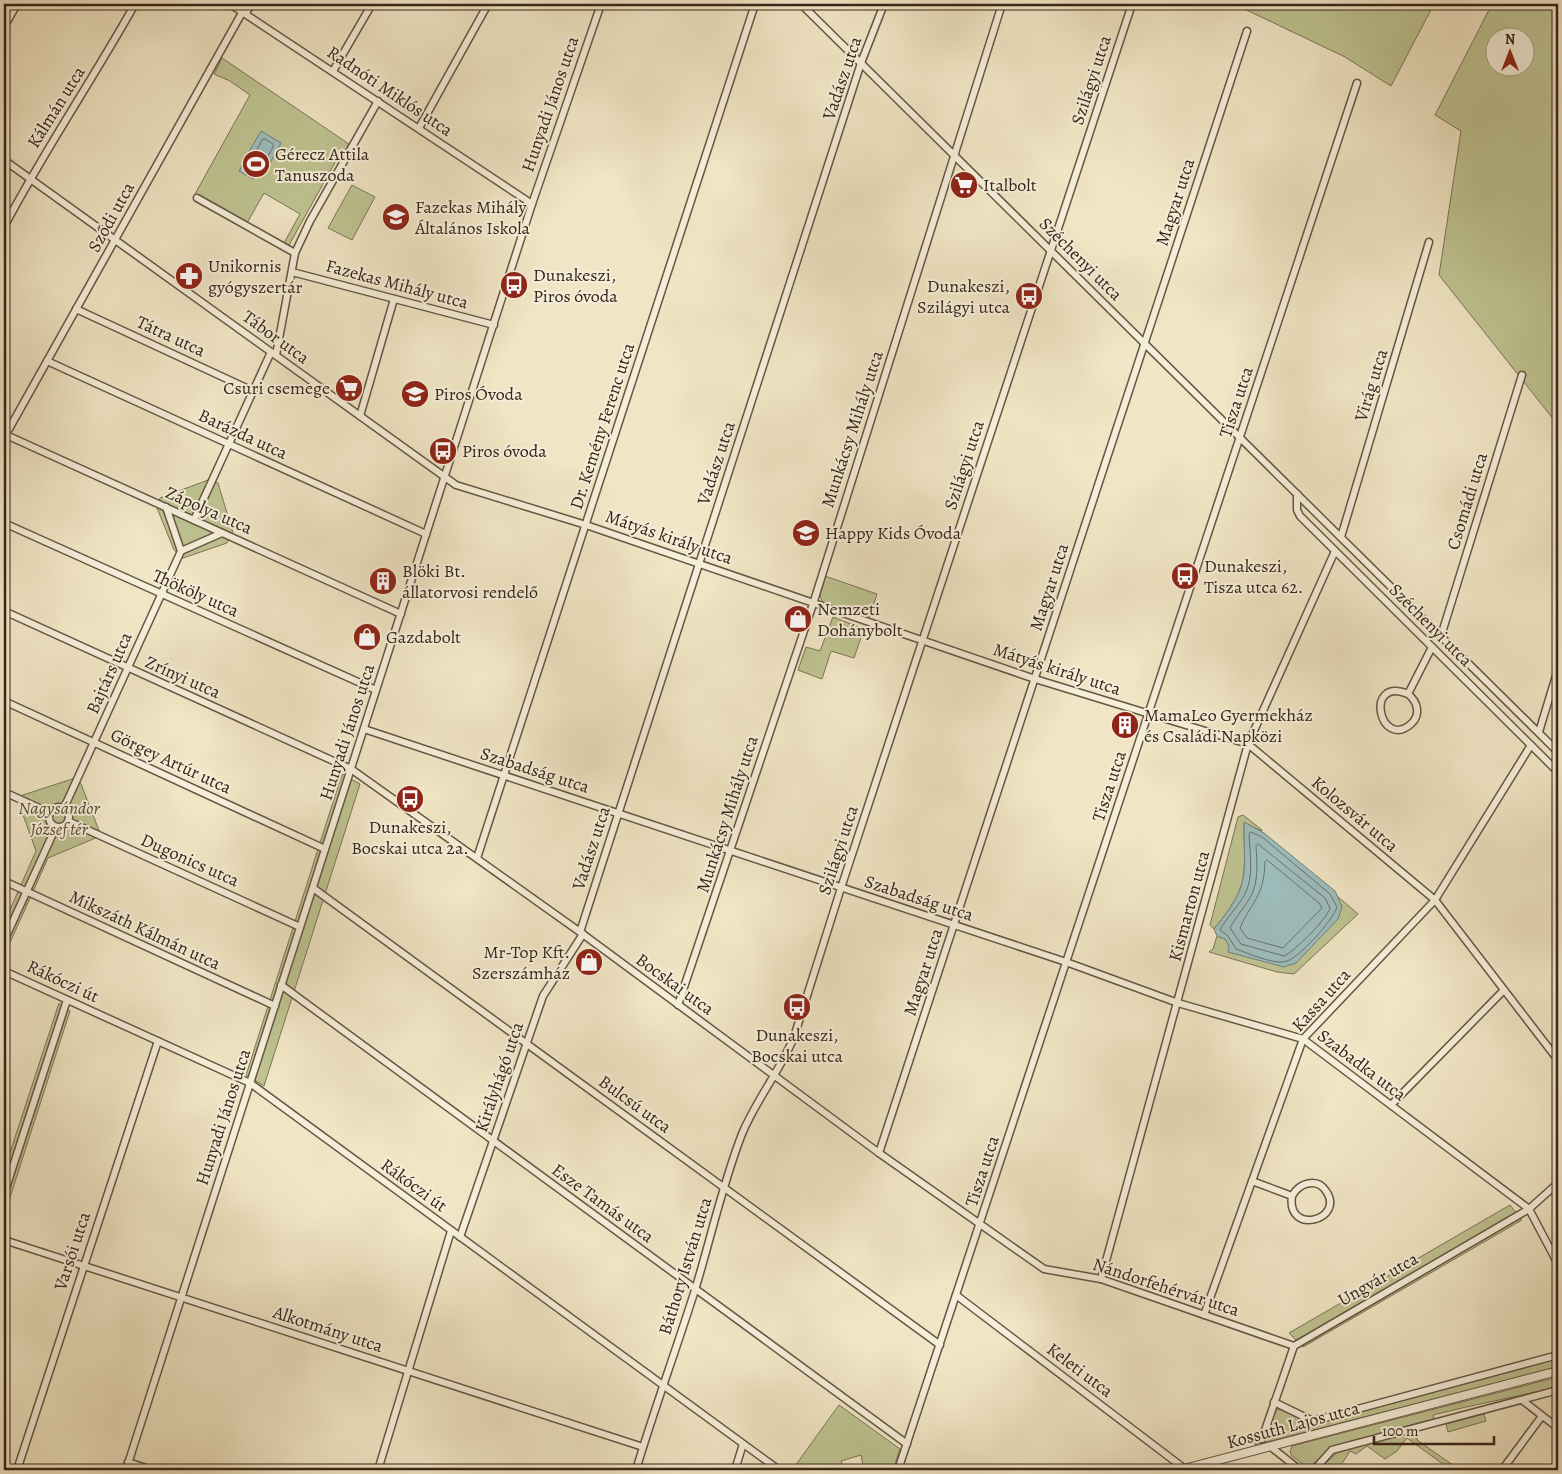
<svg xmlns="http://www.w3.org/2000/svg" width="1562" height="1474" font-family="Alegreya,serif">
	<rect width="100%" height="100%" fill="#f0e5c4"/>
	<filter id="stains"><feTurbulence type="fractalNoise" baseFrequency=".004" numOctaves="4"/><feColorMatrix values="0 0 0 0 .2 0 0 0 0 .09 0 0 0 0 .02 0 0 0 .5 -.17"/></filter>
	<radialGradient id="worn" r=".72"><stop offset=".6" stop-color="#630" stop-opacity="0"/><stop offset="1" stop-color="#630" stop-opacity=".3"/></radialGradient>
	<g fill="#bec391" stroke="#7b7456" fill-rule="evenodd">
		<polygon points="1234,4 1434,4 1391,86 1345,57"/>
		<path d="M1492,4H1558V425L1439,275L1461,131L1435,115ZM1494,38H1524V68H1494Z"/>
		<polygon points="222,58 349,144 345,151 342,150 289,245 284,243 300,214 264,193 247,223 195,194 250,95 230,81 214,74"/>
		<polygon points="352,185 375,197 352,240 328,228"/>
		<polygon points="208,480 218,483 233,533 227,543 183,558 174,550 157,508 160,498"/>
		<polygon points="825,576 877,594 869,618 823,603 820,596"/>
		<polygon points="833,617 864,629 854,658 831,651 822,679 798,670 806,647 820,651"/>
		<polygon points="342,774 360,784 264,1086 246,1075"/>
		<polygon points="75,778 81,784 100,833 98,837 48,858 4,956 4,923 36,851 18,801 20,796"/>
		<path d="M1243,815L1262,830V831L1244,823C1244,877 1251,884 1214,929L1210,925L1238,817Z"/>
		<polygon points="1336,895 1358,914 1294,974 1277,972 1209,952 1213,949 1217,936 1225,939 1229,946 1342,907"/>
		<polygon points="59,1003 70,1011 4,1216 4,1171"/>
		<polygon points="1510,1205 1522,1220 1303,1347 1289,1333"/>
		<polygon points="1558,1357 1558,1366 1540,1372 1255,1445 1255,1440 1269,1429 1274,1411 1278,1409 1316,1423"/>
		<path d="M1558,1377V1387C1517,1397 1475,1404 1433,1415L1434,1419L1336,1445L1308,1468L1292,1456L1290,1452L1292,1446Z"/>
		<polygon points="839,1405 900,1449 893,1470 864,1470 861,1455 841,1461 844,1470 801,1470 795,1466"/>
		<polygon points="1484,1414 1486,1421 1448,1432 1446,1424"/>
		<polygon points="1417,1431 1417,1440 1460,1470 1451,1470 1407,1438 1397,1451 1385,1459 1367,1446 1356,1454 1350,1451 1341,1465 1345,1470 1318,1470 1338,1452"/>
	</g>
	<g fill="#9dbdbc" stroke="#75807b">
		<polygon points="261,131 281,143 265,172 244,160"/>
		<polygon points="244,162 258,170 253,179 239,171"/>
		<path d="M1244,822L1264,833L1335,891L1342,907L1338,919L1296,963L1284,967L1228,952L1229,946L1225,939L1217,936L1214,929C1251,884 1244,877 1244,822Z"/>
	</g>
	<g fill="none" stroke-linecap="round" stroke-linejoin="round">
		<g stroke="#6a716b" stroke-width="1">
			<polygon points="265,139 273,144 273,147 264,163 256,164 249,171 247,168 262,140"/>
			<path d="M1251,832L1262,837L1330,894L1337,907C1334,919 1298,960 1284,962C1273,964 1247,953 1236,949L1228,936L1220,930C1226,918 1238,907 1245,894C1254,876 1250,854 1249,835Z"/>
			<path d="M1258,844L1325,898L1330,908C1327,919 1295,951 1284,956L1241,944L1230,928C1235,918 1244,908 1250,898C1259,882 1257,863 1256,846Z"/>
			<path d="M1267,860L1319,903L1322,908L1283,948L1247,938L1240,928C1252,900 1264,898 1265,862Z"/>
		</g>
		<defs>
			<g id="minor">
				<polyline points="230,4 532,204"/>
				<polyline points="801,4 1558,752"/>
				<polyline points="246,13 251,4"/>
				<polyline points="4,27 17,4"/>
				<polyline points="333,71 372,4"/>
				<polyline points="419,128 488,4"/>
				<polyline points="4,160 456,485 586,525 1035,679 1248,744 1435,900 1558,1060"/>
				<polyline points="197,198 295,253"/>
				<path d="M4,227C44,151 93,79 135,4"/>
				<polyline points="292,272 494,325"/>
				<polyline points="76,309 253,391"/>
				<polyline points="276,355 295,253 310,221 378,101"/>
				<polyline points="47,361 426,534"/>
				<polyline points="360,416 394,299"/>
				<polyline points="4,434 401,614"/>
				<polyline points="4,438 243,11"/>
				<polyline points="1297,494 1297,510 1300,516 1558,772"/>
				<polyline points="166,507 181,551 222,533"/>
				<polyline points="194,520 271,352"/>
				<polyline points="4,523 376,690"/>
				<polyline points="1341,537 1429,242"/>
				<polyline points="4,611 351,769 580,932 879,1153 1044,1269 1101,1279 1294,1346"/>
				<polyline points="1441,636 1522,375"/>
				<path d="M1408,694C1418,702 1421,715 1411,724C1380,751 1363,676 1408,694L1432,647"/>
				<polyline points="4,701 325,849"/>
				<polyline points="364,729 1066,962 1178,1003 1303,1039 1529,1209 1558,1264"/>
				<polyline points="1539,732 1558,669"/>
				<polyline points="4,792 50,813"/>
				<circle cx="59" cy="817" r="10"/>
				<polyline points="64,808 181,551"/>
				<polyline points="68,821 300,927"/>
				<polyline points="477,858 755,4"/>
				<polyline points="4,881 275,1006"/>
				<polyline points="313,888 940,1345"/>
				<polyline points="580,932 861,63 884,4"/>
				<polyline points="4,941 56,827"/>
				<polyline points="4,971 250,1083 779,1470"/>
				<polyline points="281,985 907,1444"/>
				<polyline points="678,1005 813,604 1002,4"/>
				<polyline points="1391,1105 1504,990"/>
				<polyline points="879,1153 1247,31"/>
				<path d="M1252,1181L1292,1196C1286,1236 1346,1220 1326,1191C1317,1177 1299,1183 1292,1196"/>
				<polyline points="4,1194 67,1000"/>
				<polyline points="460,1237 543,996 583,934"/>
				<polyline points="4,1240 643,1447"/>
				<polyline points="1101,1279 1248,744 1335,551"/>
				<polyline points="956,1295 1185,1469"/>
				<polyline points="1204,1315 1303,1039 1435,900 1531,745"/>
				<polyline points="1522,1400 1558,1428"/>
				<polyline points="1274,1402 1313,1421 1558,1355"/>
				<polyline points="1262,1439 1294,1346 1529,1209 1558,1183"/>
				<polyline points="1271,1447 1300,1470"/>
				<polyline points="128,1462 152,1470"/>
				<polyline points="17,1470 158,1041"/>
				<polyline points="126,1470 532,204 601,4"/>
				<polyline points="378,1470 451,1231"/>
				<path d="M636,1470C654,1410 676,1350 695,1290C711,1238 722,1185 742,1134C756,1100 780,1071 794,1037L841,888L1132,4"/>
				<polyline points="735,1470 743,1444"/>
				<polyline points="898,1470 1357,83"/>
				<polyline points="1256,1470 1257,1470"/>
				<polyline points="1314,1470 1332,1450 1558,1390"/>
				<polyline points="1502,1470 1542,1416"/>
			</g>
			<polyline id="tertiary" points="1180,1470 1558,1371"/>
		</defs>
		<use href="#minor" stroke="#654" stroke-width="9"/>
		<use href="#tertiary" stroke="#654" stroke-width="10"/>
		<use href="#minor" stroke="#f5eed9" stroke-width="6"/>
		<use href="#tertiary" stroke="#f5eed9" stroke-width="8"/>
	</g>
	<defs>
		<symbol id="stadium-disc" viewBox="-11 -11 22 22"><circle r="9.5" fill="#8f2418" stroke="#f5eed9"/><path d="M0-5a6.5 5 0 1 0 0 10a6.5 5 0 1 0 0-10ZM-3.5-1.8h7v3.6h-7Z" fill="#fff"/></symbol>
		<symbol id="supermarket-disc" viewBox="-11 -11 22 22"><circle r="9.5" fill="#8f2418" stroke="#f5eed9"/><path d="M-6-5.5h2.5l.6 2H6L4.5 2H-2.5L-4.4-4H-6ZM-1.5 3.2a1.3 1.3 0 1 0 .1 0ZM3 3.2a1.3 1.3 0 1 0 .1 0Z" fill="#fff"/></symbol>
		<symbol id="school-disc" viewBox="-11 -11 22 22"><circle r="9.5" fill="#8f2418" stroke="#f5eed9"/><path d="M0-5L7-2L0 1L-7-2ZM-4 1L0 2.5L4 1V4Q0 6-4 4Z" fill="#fff"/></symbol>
		<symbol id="pharmacy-disc" viewBox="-11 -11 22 22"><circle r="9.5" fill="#8f2418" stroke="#f5eed9"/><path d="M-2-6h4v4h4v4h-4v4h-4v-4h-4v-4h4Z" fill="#fff"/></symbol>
		<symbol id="bus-disc" viewBox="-11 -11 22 22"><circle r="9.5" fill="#8f2418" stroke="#f5eed9"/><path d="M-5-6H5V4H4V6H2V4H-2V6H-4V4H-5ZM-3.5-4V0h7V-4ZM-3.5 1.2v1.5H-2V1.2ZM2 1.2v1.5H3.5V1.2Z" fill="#fff"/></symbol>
		<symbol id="building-disc" viewBox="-11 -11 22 22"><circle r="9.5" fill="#8f2418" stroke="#f5eed9"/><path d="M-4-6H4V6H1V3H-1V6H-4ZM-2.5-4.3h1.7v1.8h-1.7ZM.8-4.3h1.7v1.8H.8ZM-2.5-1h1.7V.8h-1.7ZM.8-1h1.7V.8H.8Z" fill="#fff"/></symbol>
		<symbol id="shop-disc" viewBox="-11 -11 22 22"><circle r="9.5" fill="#8f2418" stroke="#f5eed9"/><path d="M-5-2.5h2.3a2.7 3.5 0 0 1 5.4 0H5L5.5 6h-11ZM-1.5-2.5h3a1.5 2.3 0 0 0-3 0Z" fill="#fff"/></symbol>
	</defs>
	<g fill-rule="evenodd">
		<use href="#stadium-disc" x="240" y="148" width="32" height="32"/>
		<use href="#supermarket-disc" x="948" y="169" width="32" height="32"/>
		<use href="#school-disc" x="380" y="201" width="32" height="32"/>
		<use href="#pharmacy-disc" x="173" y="260" width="32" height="32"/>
		<use href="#bus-disc" x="498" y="269" width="32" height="32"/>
		<use href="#bus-disc" x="1013" y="280" width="32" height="32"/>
		<use href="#supermarket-disc" x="333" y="372" width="32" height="32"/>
		<use href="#school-disc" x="399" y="378" width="32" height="32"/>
		<use href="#bus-disc" x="427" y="435" width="32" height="32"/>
		<use href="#school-disc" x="790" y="517" width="32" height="32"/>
		<use href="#bus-disc" x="1169" y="560" width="32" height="32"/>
		<use href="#building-disc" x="367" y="565" width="32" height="32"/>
		<use href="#shop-disc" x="782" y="603" width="32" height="32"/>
		<use href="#shop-disc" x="351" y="621" width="32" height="32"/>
		<use href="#building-disc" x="1109" y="709" width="32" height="32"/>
		<use href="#bus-disc" x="394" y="783" width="32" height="32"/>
		<use href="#shop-disc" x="573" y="946" width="32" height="32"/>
		<use href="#bus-disc" x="781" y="991" width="32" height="32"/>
	</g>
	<g text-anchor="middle" stroke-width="4" stroke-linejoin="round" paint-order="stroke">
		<g font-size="18" fill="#38251a" stroke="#f5eed9">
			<text transform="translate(842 78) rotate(-71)" y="6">Vadász utca</text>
			<text transform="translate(1091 80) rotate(-72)" y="6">Szilágyi utca</text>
			<text transform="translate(390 91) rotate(34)" y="6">Radnóti Miklós utca</text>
			<text transform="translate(550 104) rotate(-71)" y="6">Hunyadi János utca</text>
			<text transform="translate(56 107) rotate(-58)" y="6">Kálmán utca</text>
			<text transform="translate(1175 202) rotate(-72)" y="6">Magyar utca</text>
			<text transform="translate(111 217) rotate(-61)" y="6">Sződi utca</text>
			<text transform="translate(1081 259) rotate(45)" y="6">Széchenyi utca</text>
			<text transform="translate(397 284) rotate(15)" y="6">Fazekas Mihály utca</text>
			<text transform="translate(171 336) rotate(25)" y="6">Tátra utca</text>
			<text transform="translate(276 337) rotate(36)" y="6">Tábor utca</text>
			<text transform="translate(1371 385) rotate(-73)" y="6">Virág utca</text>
			<text transform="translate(1236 402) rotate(-72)" y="6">Tisza utca</text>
			<text transform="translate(602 426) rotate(-72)" y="6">Dr. Kemény Ferenc utca</text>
			<text transform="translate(852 429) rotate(-72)" y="6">Munkácsy Mihály utca</text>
			<text transform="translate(243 434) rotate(25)" y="6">Barázda utca</text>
			<text transform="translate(716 463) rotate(-72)" y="6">Vadász utca</text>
			<text transform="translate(964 465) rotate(-72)" y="6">Szilágyi utca</text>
			<text transform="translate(1467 501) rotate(-73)" y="6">Csomádi utca</text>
			<text transform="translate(209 510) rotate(24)" y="6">Zápolya utca</text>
			<text transform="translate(669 537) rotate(19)" y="6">Mátyás király utca</text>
			<text transform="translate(1049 587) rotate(-72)" y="6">Magyar utca</text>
			<text transform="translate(196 593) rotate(24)" y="6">Thököly utca</text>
			<text transform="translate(1431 625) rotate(45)" y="6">Széchenyi utca</text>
			<text transform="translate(1057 669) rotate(18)" y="6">Mátyás király utca</text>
			<text transform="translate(109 673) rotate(-66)" y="6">Bajtárs utca</text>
			<text transform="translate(183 677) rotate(24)" y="6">Zrínyi utca</text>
			<text transform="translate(347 732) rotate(-72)" y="6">Hunyadi János utca</text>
			<text transform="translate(171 761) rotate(25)" y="6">Görgey Artúr utca</text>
			<text transform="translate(535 770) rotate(18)" y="6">Szabadság utca</text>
			<text transform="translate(1109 786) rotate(-72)" y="6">Tisza utca</text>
			<text transform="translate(727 814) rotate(-72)" y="6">Munkácsy Mihály utca</text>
			<text transform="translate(1355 814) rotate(40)" y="6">Kolozsvár utca</text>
			<text transform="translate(591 848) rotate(-72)" y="6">Vadász utca</text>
			<text transform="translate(838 850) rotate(-72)" y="6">Szilágyi utca</text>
			<text transform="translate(190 860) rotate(24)" y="6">Dugonics utca</text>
			<text transform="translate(919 898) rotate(18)" y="6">Szabadság utca</text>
			<text transform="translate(1189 906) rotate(-75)" y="6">Kismarton utca</text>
			<text transform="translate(145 930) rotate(25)" y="6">Mikszáth Kálmán utca</text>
			<text transform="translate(923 972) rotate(-72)" y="6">Magyar utca</text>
			<text transform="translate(63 981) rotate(25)" y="6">Rákóczi út</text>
			<text transform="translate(675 984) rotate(36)" y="6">Bocskai utca</text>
			<text transform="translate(1321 1000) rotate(-48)" y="6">Kassa utca</text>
			<text transform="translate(1362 1065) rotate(37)" y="6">Szabadka utca</text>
			<text transform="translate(499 1077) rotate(-71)" y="6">Királyhágó utca</text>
			<text transform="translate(635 1104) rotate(36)" y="6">Bulcsú utca</text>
			<text transform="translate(223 1117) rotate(-72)" y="6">Hunyadi János utca</text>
			<text transform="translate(982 1171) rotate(-72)" y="6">Tisza utca</text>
			<text transform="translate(414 1185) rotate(36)" y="6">Rákóczi út</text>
			<text transform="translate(603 1203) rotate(36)" y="6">Esze Tamás utca</text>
			<text transform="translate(72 1251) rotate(-72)" y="6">Varsói utca</text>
			<text transform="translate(685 1266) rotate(-73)" y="6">Báthory István utca</text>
			<text transform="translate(1378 1279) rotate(-30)" y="6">Ungvár utca</text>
			<text transform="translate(1166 1287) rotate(18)" y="6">Nándorfehérvár utca</text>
			<text transform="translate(328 1329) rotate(18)" y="6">Alkotmány utca</text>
			<text transform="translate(1080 1370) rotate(37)" y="6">Keleti utca</text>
			<text transform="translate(1293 1425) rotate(-15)" y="6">Kossuth Lajos utca</text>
		</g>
		<g font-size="18" fill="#38251a" stroke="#f5eed9" text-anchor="start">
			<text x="275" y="160">Gérecz Attila<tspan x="275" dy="21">Tanuszoda</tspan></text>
			<text x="983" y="191">Italbolt</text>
			<text x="415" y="213">Fazekas Mihály<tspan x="415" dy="21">Általános Iskola</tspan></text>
			<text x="208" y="272">Unikornis<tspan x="208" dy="21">gyógyszertár</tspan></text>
			<text x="533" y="281">Dunakeszi,<tspan x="533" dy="21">Piros óvoda</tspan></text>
			<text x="1010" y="292" text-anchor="end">Dunakeszi,<tspan x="1010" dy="21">Szilágyi utca</tspan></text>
			<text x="330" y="394" text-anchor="end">Csuri csemege</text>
			<text x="434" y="400">Piros Óvoda</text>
			<text x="462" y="457">Piros óvoda</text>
			<text x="825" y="539">Happy Kids Óvoda</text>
			<text x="1204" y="572">Dunakeszi,<tspan x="1204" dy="21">Tisza utca 62.</tspan></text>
			<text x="402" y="577">Blöki Bt.<tspan x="402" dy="21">állatorvosi rendelő</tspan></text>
			<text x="817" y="615">Nemzeti<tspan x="817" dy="21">Dohánybolt</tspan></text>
			<text x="386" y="643">Gazdabolt</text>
			<text x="1144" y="721">MamaLeo Gyermekház<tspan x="1144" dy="21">és Családi Napközi</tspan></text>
			<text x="410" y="833" text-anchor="middle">Dunakeszi,<tspan x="410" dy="21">Bocskai utca 2a.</tspan></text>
			<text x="570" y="958" text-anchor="end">Mr-Top Kft.<tspan x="570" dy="21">Szerszámház</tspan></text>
			<text x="797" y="1041" text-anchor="middle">Dunakeszi,<tspan x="797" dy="21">Bocskai utca</tspan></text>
		</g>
		<g font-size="18" font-style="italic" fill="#5a4c38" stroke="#f5eed9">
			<text x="59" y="814">Nagysándor<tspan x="59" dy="21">József tér</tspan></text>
		</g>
	</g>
	<rect width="1562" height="1474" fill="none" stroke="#f0e5c4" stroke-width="20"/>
	<rect x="5" y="5" width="1552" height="1464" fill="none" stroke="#38251a" stroke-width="2.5"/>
	<rect x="10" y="10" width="1542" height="1454" fill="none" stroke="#38251a"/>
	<g transform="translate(1510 52)"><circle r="24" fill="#f5eed9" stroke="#a99e8d"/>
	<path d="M0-4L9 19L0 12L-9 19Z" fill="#8f2418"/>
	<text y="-8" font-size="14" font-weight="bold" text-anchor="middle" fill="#38251a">N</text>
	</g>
	<path d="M1374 1436v8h120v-8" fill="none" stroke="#38251a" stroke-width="2.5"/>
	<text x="1382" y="1436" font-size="15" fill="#38251a" stroke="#f5eed9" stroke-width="4" paint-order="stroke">100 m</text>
	<rect width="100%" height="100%" filter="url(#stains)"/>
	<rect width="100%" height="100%" fill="url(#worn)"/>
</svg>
